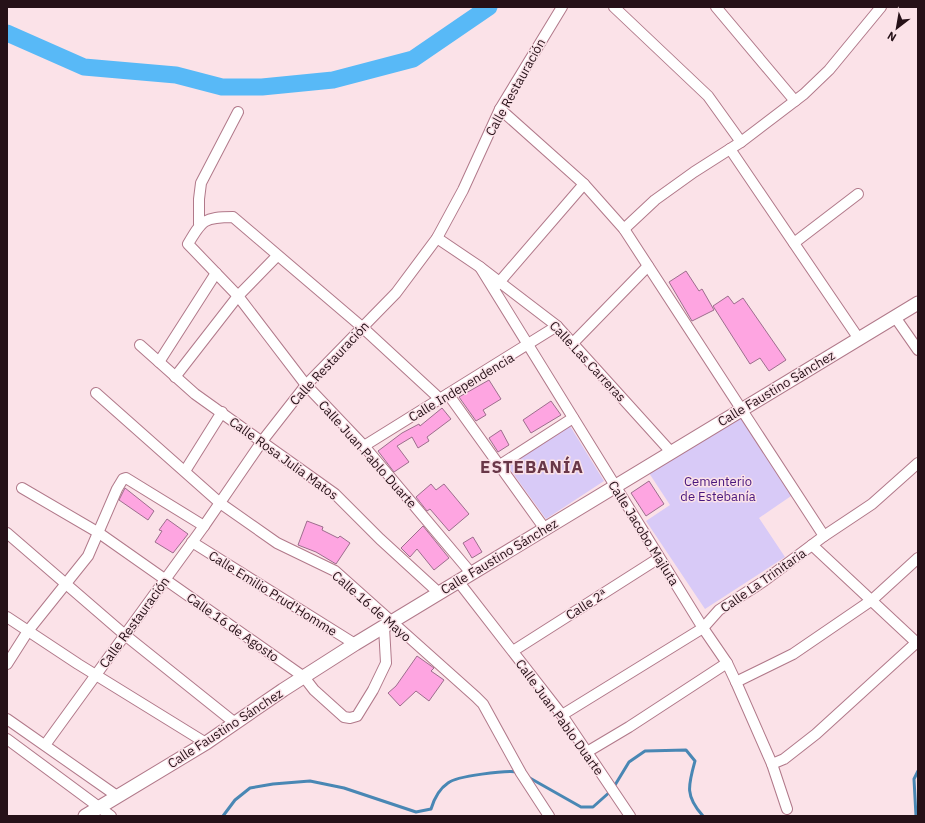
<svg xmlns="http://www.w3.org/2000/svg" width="925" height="823" font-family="'IBM Plex Sans',sans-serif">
	<rect width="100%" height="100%" fill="#fbe2e8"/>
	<g fill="#d8caf7">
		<polygon points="741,413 794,494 759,518 785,557 705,609 646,521 670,505 649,473"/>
		<polygon points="570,426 604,481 546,519 507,465"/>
	</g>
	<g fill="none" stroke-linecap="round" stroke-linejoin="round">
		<g stroke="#4987b4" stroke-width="3">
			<path d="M528,777L581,807H593L612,790L629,762L645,751L686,750L695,761C688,786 685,796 703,816"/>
			<path d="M223,816L235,800L250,788L273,784L310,781L344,788L416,812L431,809C434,799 439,789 448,783C456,776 507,770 518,772"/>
			<polyline points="916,816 914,779 918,771"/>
		</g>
		<polyline stroke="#58b9f7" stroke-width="17" points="7,33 84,67 176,75 222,87 262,87 333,80 413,59 489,7"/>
	</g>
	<g fill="#fea5e1" stroke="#9d6e8d">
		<polygon points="686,271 699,291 702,289 714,310 692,321 669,282"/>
		<polygon points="728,296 734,304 743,298 786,360 769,371 760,358 750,364 713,306"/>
		<polygon points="489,380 501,399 483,410 486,415 476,421 459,397"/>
		<polygon points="551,401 561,415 531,433 523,420"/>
		<polygon points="442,408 451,419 427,437 429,441 418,448 412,437 397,446 409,462 394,472 378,451 402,433 419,424 420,426"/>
		<polygon points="501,430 509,445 498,452 489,438"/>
		<polygon points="649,481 664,504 646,516 631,493"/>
		<polygon points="431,484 436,490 444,484 469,514 449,531 430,509 427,511 416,497"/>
		<polygon points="125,488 154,511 148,520 119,500"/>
		<polygon points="167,519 188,534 173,553 155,542 162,531 159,530"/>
		<polygon points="307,521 323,527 322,530 338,538 340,536 350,543 336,564 316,552 298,545"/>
		<polygon points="423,526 449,558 434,570 417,549 410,557 401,548"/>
		<polygon points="473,537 482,552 472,558 463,543"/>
		<polygon points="417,656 434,668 431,671 444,680 429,701 416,691 400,706 388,693 396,686"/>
	</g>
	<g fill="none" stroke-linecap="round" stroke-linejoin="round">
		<defs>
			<g id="minor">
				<polyline points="614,7 708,96 741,142"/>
				<polyline points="716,7 795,101"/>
				<polyline points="500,109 584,184 624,229 824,536"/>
				<polyline points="730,149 859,339"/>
				<polyline points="199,224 199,199 201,183 238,112"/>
				<polyline points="624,229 655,200 694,172 741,142 804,94 829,70 881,7"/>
				<polyline points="437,238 480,267 557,326 671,452"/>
				<polyline points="794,243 858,194"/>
				<polyline points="480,267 703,628 727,663 736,682 772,764 787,809"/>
				<polyline points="496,286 584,184"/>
				<polyline points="895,317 918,350"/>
				<polyline points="573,343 648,266"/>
				<polyline points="140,345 195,394 335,494 380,539 439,593"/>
				<polyline points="159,362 216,273"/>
				<polyline points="175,377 238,296 277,256"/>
				<polyline points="96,393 220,503 277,543 335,571 476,697 483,704 521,773 549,816"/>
				<polyline points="448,394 545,529"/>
				<path d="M440,399L362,327L233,217C204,217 202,220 188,244L238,296L306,385L364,446L471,573"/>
				<polyline points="364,446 557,326"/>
				<polyline points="500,465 573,418"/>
				<polyline points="185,471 222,412"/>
				<polyline points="22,488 99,533 304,677 314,690 344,717 350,718 357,716 373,690 386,663 384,627"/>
				<polyline points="7,533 125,635 235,723"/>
				<polyline points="192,542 355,644"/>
				<polyline points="812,545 918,644"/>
				<polyline points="458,581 562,715 630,816"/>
				<polyline points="7,617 78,664 206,743"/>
				<polyline points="513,651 659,558"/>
				<polyline points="7,664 28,631 88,556 117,489 123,479 126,478 204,526"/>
				<polyline points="736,682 793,654 872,600 918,558"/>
				<polyline points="562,715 703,628 719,610 764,581 824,536 872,504 918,463"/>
				<polyline points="7,719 117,796"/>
				<polyline points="7,739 111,816"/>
				<polyline points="45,745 204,526 263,440 306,385 396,293 437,238 463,190 500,109 562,7"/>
				<polyline points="587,752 629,727 727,663"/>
				<polyline points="772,764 784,759 816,734 917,642"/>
			</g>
			<polyline id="tertiary" points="85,816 206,743 283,690 355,644 918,303"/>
		</defs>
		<use href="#minor" stroke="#b1798a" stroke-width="12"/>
		<use href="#tertiary" stroke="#b1798a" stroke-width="15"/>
		<use href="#minor" stroke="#fff" stroke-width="10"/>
		<use href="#tertiary" stroke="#fff" stroke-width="13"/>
	</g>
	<g text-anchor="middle" stroke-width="3" stroke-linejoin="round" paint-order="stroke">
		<g font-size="13" fill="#261118" stroke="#fbe2e8">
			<text transform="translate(515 87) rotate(-61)" y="5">Calle Restauración</text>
			<text transform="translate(588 361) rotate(47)" y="5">Calle Las Carreras</text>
			<text transform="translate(329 363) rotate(-47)" y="5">Calle Restauración</text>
			<text transform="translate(461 387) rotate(-31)" y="5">Calle Independencia</text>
			<text transform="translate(776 388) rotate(-31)" y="5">Calle Faustino Sánchez</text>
			<text transform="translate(368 454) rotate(48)" y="5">Calle Juan Pablo Duarte</text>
			<text transform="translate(284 458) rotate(36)" y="5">Calle Rosa Julia Matos</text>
			<text transform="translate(644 533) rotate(58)" y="5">Calle Jacobo Majluta</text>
			<text transform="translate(499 556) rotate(-31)" y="5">Calle Faustino Sánchez</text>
			<text transform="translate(763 580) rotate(-35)" y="5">Calle La Trinitaria</text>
			<text transform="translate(273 593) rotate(32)" y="5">Calle Emilio Prud'Homme</text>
			<text transform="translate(586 604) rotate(-32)" y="5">Calle 2ª</text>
			<text transform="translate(372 606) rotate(41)" y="5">Calle 16 de Mayo</text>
			<text transform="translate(134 622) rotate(-54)" y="5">Calle Restauración</text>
			<text transform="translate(233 627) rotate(35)" y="5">Calle 16 de Agosto</text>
			<text transform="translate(560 717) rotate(54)" y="5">Calle Juan Pablo Duarte</text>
			<text transform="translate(225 728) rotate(-33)" y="5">Calle Faustino Sánchez</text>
		</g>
		<g font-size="13" fill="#48167d" stroke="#fbe2e8">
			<text x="718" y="486">Cementerio<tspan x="718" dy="15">de Estebanía</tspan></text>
		</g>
		<g font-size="17" font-weight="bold" letter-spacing="1" fill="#693748" stroke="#fbe2e8">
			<text x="532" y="473">ESTEBANÍA</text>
		</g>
	</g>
	<rect width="925" height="823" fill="none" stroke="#261118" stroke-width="16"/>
	<g transform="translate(897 28) rotate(211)" stroke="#fbe2e8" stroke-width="3" paint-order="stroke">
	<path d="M0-3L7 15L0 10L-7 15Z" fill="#261118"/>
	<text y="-6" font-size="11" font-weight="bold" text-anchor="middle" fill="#261118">N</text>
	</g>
</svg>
